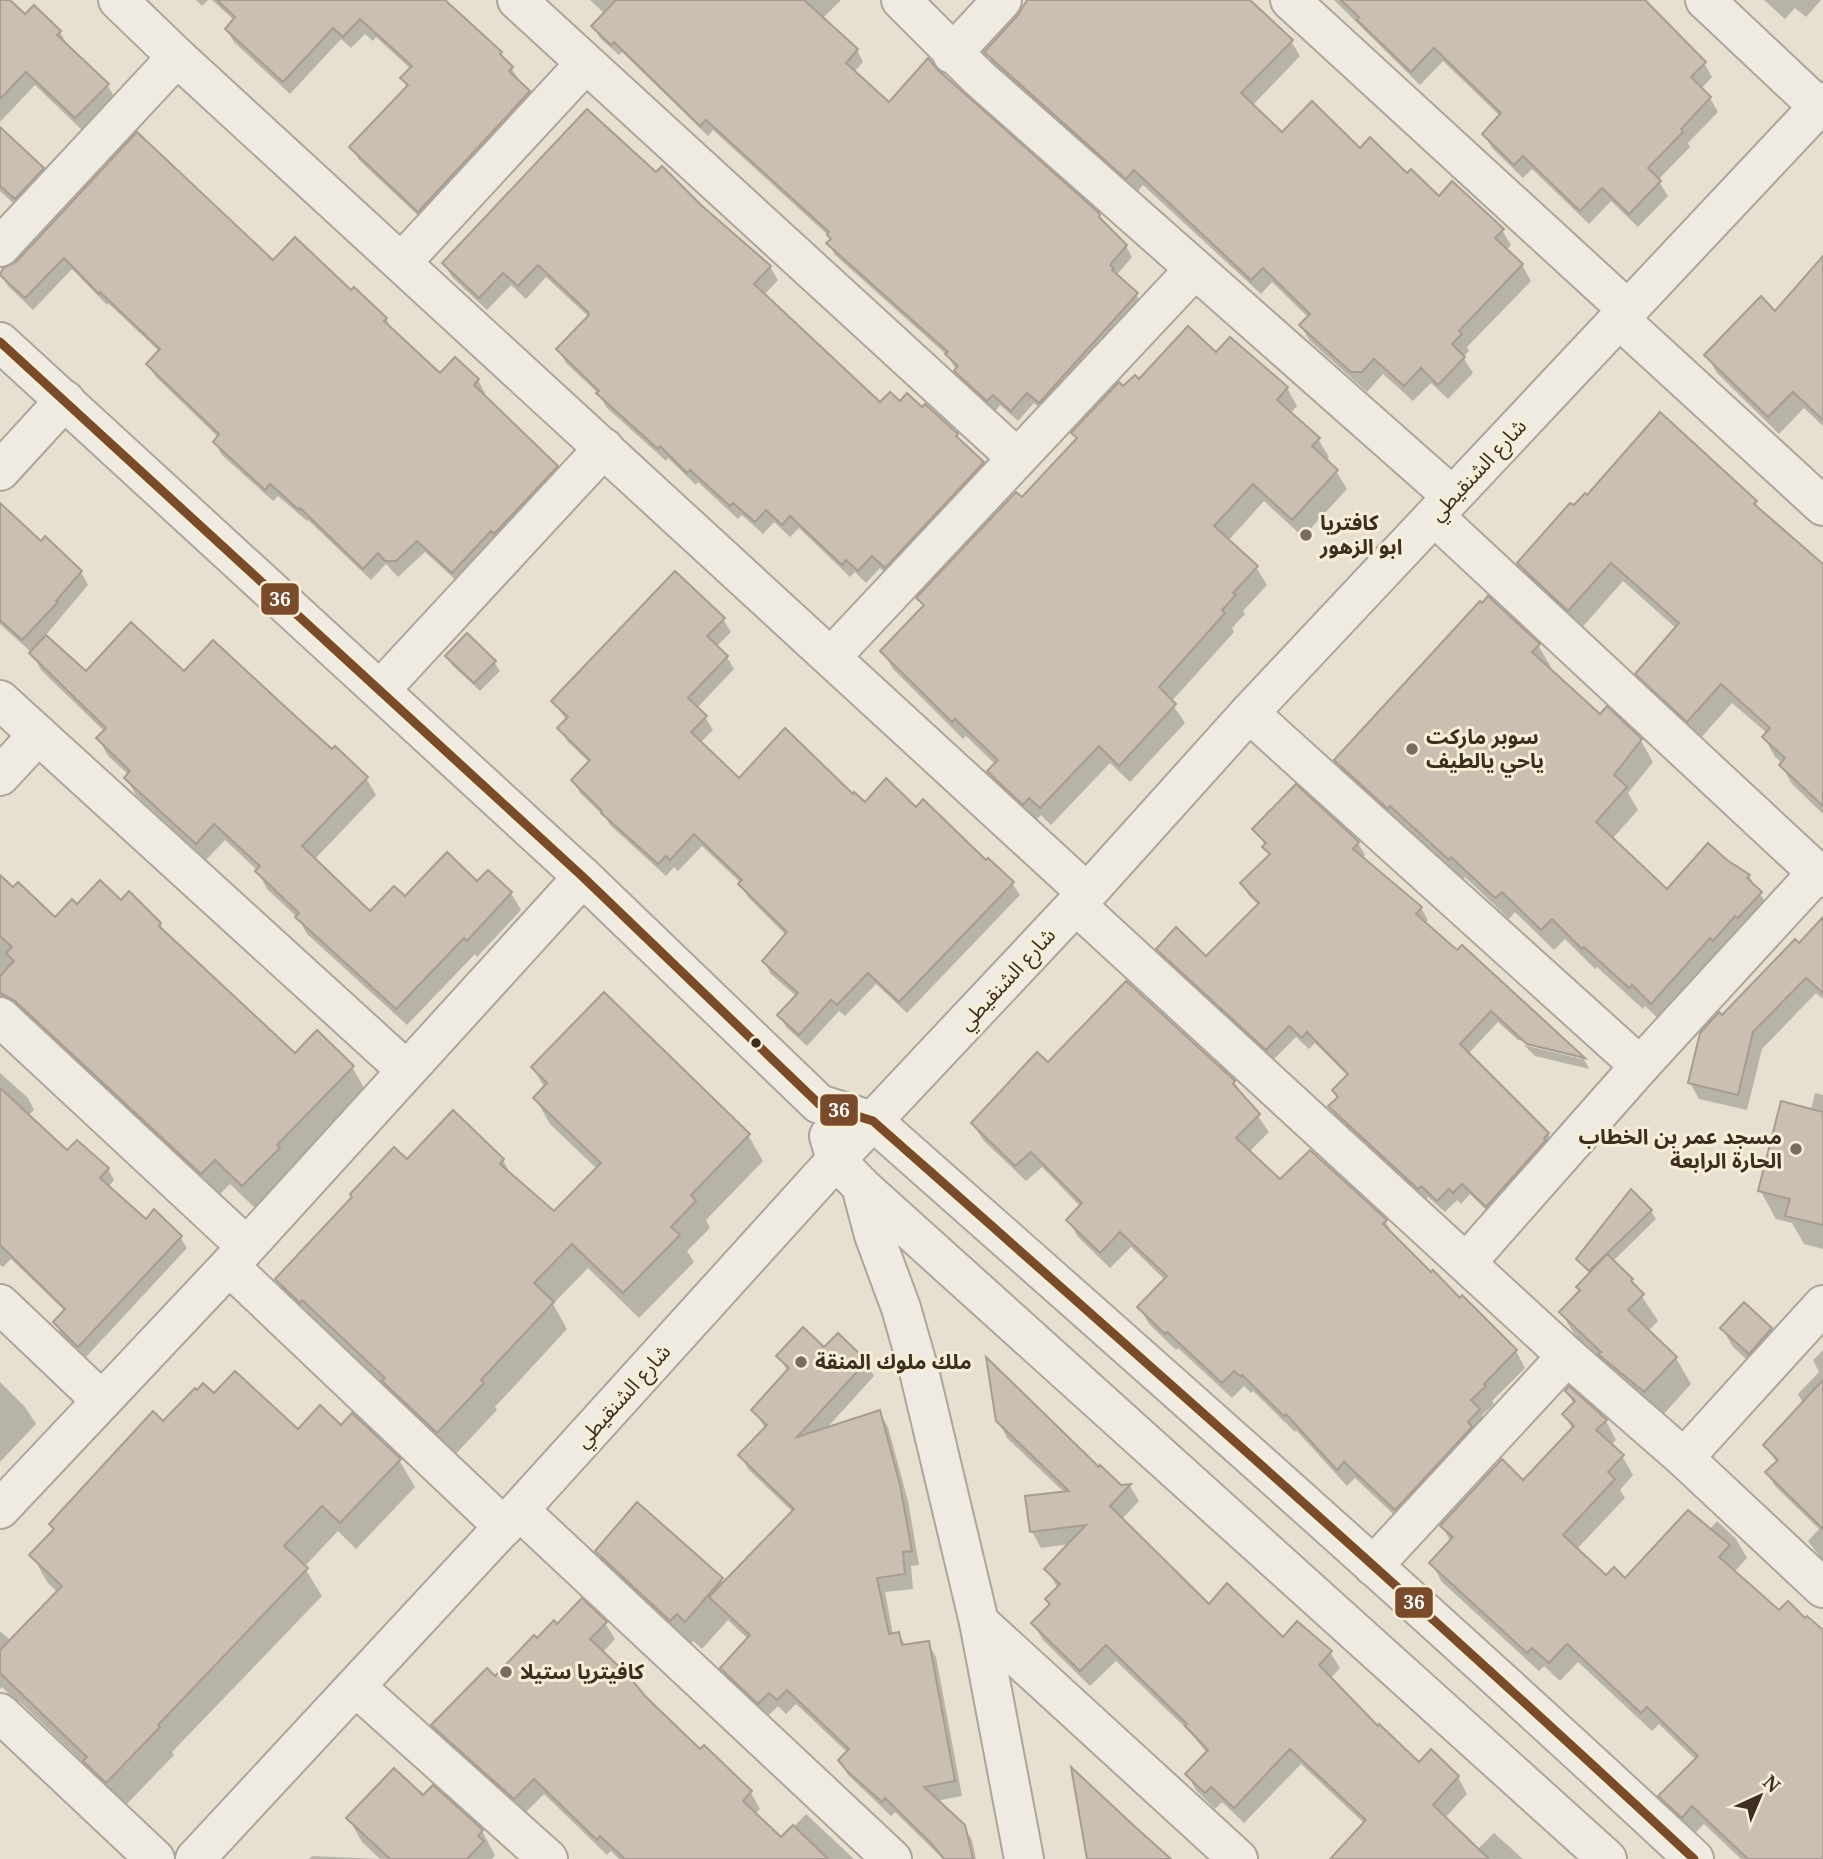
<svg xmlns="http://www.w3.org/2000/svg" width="1823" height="1859" font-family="'Noto Serif','Noto Sans Arabic',serif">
	<rect width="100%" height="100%" fill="#e7e0d1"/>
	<g fill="#0003">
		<polygon points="0,0 8,0 25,17 60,32 68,46 107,85 116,99 84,132 35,85 0,122"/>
		<polygon points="196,0 208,0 202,6"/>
		<polygon points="212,0 442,0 501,53 536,105 426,223 359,160 352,147 408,88 402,79 411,69 376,37 373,41 365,34 351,48 341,39 290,94 234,42 227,30 235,21"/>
		<polygon points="590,0 841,0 822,19 857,50 863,62 854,72 889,105 1103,224 1126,246 1132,257 1116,276 1136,294 1143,306 1046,414 1034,403 1018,421 1000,405 995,412 963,382 948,356 835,255 829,244 832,240 830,237 713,130 708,136 622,52 619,55 600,38 594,27 605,14"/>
		<polygon points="1029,0 1249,0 1291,41 1300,56 1252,106 1282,134 1360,150 1407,175 1439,199 1502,230 1511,245 1506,250 1522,265 1531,281 1467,347 1469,351 1463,357 1473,373 1448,399 1431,383 1413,401 1383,374 1367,392 1310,341 1301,326 1309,318 1272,282 1261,294 1143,185 1136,193 995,68 986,52 1020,16"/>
		<polygon points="1334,0 1639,0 1704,63 1712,77 1701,89 1710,98 1718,112 1688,143 1690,147 1658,180 1668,196 1638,227 1611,201 1589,224 1532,169 1523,178 1492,148 1484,134 1501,117 1443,61 1420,85"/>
		<polygon points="1764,0 1821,0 1806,17 1795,8 1785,19"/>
		<polygon points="0,129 43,169 51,184 24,213 0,191"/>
		<polygon points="137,135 273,263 352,293 386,319 393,331 440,375 478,380 485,393 483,395 556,467 564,479 460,584 425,552 398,577 386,564 371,580 308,520 307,521 278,496 273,501 222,455 215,442 219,438 155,376 148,364 160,352 108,303 107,305 72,269 33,310 8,286 0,274 17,263"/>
		<polygon points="656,174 700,207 770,267 778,280 764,295 880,404 900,403 957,435 962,444 983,463 990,476 893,580 880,568 866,583 855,572 850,577 799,528 790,537 774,522 763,534 742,515 738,519 698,482 696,485 668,458 666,461 606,407 600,395 566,363 558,349 589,317 546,277 526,299 511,285 487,310 452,277 444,264"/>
		<polygon points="1823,260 1823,426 1804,408 1779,434 1717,373 1707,356 1776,313"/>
		<polygon points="1216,355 1287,388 1297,406 1290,414 1318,439 1329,457 1325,461 1336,471 1347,489 1303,537 1264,501 1228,541 1256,567 1267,585 1243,611 1245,614 1232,628 1234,632 1171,702 1185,723 1130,782 1110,763 1051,825 1041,815 1034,822 1000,790 990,772 996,765 966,736 963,739 893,669 882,651 924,607 919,598 1022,500 1078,440 1074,433 1123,388"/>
		<polygon points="1755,502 1761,513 1823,567 1823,814 1792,784 1781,765 1782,763 1775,757 1764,737 1767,733 1732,703 1699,740 1649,693 1638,674 1677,629 1623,581 1580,630 1530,583 1519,563 1574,508"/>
		<polygon points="0,510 41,543 45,539 81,572 88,585 45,636 86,674 184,674 292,716 366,778 376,795 314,860 370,913 405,899 477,883 488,872 511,893 521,910 477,957 475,954 407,1025 307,934 299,919 267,889 258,871 225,840 206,860 136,795 126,778 129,775 108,756 99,739 105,732 41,670 32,653 0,624"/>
		<polygon points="723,619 731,632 716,647 727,657 734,669 696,709 705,717 713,730 700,743 739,780 853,797 865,804 916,809 1012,883 1020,895 907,1013 876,984 845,1016 839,1011 807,1046 787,1028 780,1016 797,997 771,974 764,962 786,935 748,897 741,883 702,846 678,871 674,867 666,876 610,825 606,818 580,793 573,781 590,763 567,741 560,728 567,721 553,701"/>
		<polygon points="1538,645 1551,667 1548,669 1600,716 1641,741 1653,762 1628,793 1638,810 1612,839 1667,892 1726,862 1749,876 1773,914 1664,1024 1645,1006 1643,1009 1597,967 1595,969 1565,939 1554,950 1515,912 1509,919 1465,877 1462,880 1349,782 1336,761"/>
		<polygon points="447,656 494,662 500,671 480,691 452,665"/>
		<polygon points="1254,830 1358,843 1365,855 1362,858 1421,908 1428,920 1425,923 1457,952 1462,947 1584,1059 1589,1069 1535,1056 1524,1045 1582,1059 1577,1054 1518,1040 1498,1022 1468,1054 1548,1134 1555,1146 1494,1218 1470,1194 1461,1204 1457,1200 1445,1212 1428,1197 1425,1200 1337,1119 1330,1107 1339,1099 1334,1090 1348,1076 1315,1043 1309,1049 1296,1037 1273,1060 1165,961 1158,949 1206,959 1259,905 1249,896 1242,884 1270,856 1264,847 1266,846"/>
		<polygon points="0,877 55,920 77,906 121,902 160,924 166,935 295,1056 352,1067 367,1093 258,1211 230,1184 216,1198 8,1011 0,996"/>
		<polygon points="1823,943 1823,999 1816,993 1762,1049 1747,1110 1699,1099 1690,1083 1722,1017 1799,945"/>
		<polygon points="1048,1065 1234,1082 1269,1132 1249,1152 1280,1182 1385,1221 1396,1239 1516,1351 1525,1368 1492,1401 1494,1404 1482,1415 1489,1427 1405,1525 1355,1478 1347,1486 1296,1430 1295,1432 1253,1391 1251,1393 1244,1386 1232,1398 1178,1348 1176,1350 1149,1324 1140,1308 1166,1281 1131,1247 1110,1268 1078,1237 1068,1220 1081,1207 1042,1167 1026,1181 983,1140 973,1124"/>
		<polygon points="533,1068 748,1135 763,1161 706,1220 710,1228 687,1251 694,1262 639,1318 588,1268 553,1304 567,1329 495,1407 497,1410 452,1458 292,1305 277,1279 407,1161 503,1160 512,1177 555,1213 597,1169 550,1124 535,1098 545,1088"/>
		<polygon points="0,1073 28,1098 34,1110 28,1116 67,1153 108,1169 114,1180 108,1187 146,1222 180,1237 187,1248 86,1357 61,1334 55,1322 65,1311 11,1259 3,1267 0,1265"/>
		<polygon points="1815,1093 1823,1095 1823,1249 1804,1244 1792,1223 1776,1219 1760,1190 1811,1110"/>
		<polygon points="1651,1211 1656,1219 1612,1262 1631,1280 1658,1321 1648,1331 1676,1358 1691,1384 1660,1418 1577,1339 1561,1312 1581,1292 1578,1288 1590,1274 1579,1260"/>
		<polygon points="1744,1305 1771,1329 1782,1348 1760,1372 1733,1347 1722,1328"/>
		<polygon points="825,1349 866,1362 874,1376 825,1430 879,1412 888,1427 908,1501 919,1565 911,1566 913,1589 885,1592 893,1635 898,1634 906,1646 928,1643 936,1657 962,1796 936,1801 963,1825 972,1840 976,1859 943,1859 895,1812 891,1816 848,1775 840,1761 848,1753 796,1704 786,1714 778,1706 767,1717 730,1683 722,1668 748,1639 728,1620 702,1649 693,1641 687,1648 613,1579 597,1551 637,1504 724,1583 793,1512 749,1470 740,1455 766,1429 753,1410 787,1371 779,1356"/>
		<polygon points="1823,1350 1823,1561 1808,1541 1819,1529 1775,1486 1767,1473 1777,1463 1765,1445 1803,1403 1798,1394 1819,1372 1813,1360"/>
		<polygon points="0,1382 25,1407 36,1424 0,1462"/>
		<polygon points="1567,1391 1606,1421 1616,1440 1610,1446 1622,1456 1633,1475 1620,1490 1625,1498 1576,1550 1606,1578 1625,1581 1708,1531 1717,1521 1736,1539 1747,1558 1734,1572 1779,1612 1823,1636 1823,1859 1741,1859 1704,1824 1693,1835 1671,1815 1661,1797 1696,1760 1659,1724 1652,1731 1578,1662 1560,1681 1544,1666 1539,1671 1442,1582 1432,1564 1451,1542 1442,1526 1523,1482 1573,1430 1564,1414 1574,1404"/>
		<polygon points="215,1395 298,1432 341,1427 399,1460 415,1487 356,1549 338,1531 304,1567 322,1596 172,1752 174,1755 122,1809 101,1788 90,1769 19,1701 18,1703 2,1687 0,1689 0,1631 11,1641 58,1593 47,1582 32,1555 55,1531 51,1524 163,1423"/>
		<polygon points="998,1420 1099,1470 1120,1487 1130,1486 1139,1501 1121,1520 1209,1606 1283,1639 1330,1652 1340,1668 1330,1679 1378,1728 1419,1765 1431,1752 1458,1777 1467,1794 1444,1819 1477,1850 1494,1833 1523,1859 1334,1859 1365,1824 1301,1764 1244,1823 1222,1802 1215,1809 1196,1790 1187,1774 1207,1753 1191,1733 1116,1661 1090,1686 1043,1640 1033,1623 1051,1605 1058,1588 1046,1569 1070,1544 1041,1548 1032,1532 1065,1493 1007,1438"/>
		<polygon points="605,1623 615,1639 602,1653 700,1752 704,1747 751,1793 760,1809 755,1814 781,1840 806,1814 854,1859 619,1859 611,1851 607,1855 544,1794 524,1814 443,1741 433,1725 495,1678 537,1640 557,1626"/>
		<polygon points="433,1787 482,1831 495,1855 492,1859 309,1859 312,1856 380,1859 362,1842 349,1819 423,1797"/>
	</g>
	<g fill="#cbbfb2" stroke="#a89c90" stroke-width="2">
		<polygon points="0,0 10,0 25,14 34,5 61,31 57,35 109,84 75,118 26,72 0,99"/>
		<polygon points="217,0 445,0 502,52 500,54 513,67 509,71 530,91 418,212 349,147 408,85 400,78 412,66 360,19 343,37 333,28 283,82 225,29 235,17"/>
		<polygon points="616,0 804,0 858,49 846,63 889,102 928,58 938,70 1098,212 1100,215 1099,217 1127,245 1110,265 1114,268 1112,270 1138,293 1039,403 1027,393 1011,411 993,395 987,401 954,371 958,366 945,354 948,352 826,243 831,239 827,235 829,232 706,120 700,126 614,42 611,45 591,26"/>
		<polygon points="1027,0 1250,0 1293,40 1241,93 1282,132 1312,101 1360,148 1370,137 1407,173 1411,169 1439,196 1452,181 1504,229 1495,238 1523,264 1459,331 1462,334 1452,344 1465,357 1438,385 1421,368 1404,386 1374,359 1362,372 1351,372 1299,325 1310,314 1263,268 1251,280 1134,170 1126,179 984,52 1018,15"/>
		<polygon points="1341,0 1645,0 1706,62 1691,77 1711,97 1681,129 1683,132 1648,168 1661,181 1629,214 1602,188 1580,211 1523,156 1514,165 1482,134 1501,113 1434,48 1411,72 1357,20 1359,17"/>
		<polygon points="587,109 656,172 662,166 702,206 771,266 754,284 880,402 890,392 900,401 907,393 922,407 925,404 958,434 956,436 984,462 885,568 872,556 858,571 846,560 842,565 790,516 782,525 766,510 755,522 733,503 730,506 690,470 687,473 660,446 658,449 596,393 599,391 556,349 589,315 588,312 538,265 518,286 503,273 479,298 442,263"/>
		<polygon points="0,127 44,168 15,199 0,186"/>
		<polygon points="137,132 273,260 295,237 351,290 354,287 387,318 384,321 440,373 455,357 479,379 474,385 558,466 494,534 491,531 452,573 417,541 396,561 385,561 378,553 363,569 300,508 299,510 270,484 265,490 213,442 219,434 146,364 160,349 100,292 99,294 64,258 25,298 0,275 3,268 16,262"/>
		<polygon points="1823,256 1823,420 1793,392 1768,417 1704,355 1761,296 1775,311"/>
		<polygon points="1188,326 1216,352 1230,337 1288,387 1277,400 1320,438 1312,446 1338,470 1292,520 1253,484 1214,526 1258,566 1233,593 1236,595 1222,610 1225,613 1159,687 1176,704 1119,766 1099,746 1040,808 1029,798 1023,805 987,771 998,760 955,719 952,722 880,651 924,605 916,598 1016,492 1022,497 1077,438 1071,433 1119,382 1123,386 1135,375 1139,379"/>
		<polygon points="1660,412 1757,501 1754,504 1823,564 1823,806 1779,765 1785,758 1762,737 1770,728 1721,684 1687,722 1635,674 1679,623 1611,563 1568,611 1517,563 1570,503 1574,505 1585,493 1587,495"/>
		<polygon points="0,503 41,541 45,536 82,571 56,601 58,602 22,640 0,620"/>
		<polygon points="675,571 725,618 707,636 728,656 688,698 707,716 691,732 739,778 785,728 853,794 854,792 865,802 886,778 916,807 923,799 986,860 988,858 1014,882 899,1002 868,973 837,1005 831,1000 799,1035 777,1015 798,993 762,961 787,932 738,884 742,880 694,834 670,860 666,856 658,864 601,813 602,811 571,780 590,760 557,728 568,717 551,701"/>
		<polygon points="1488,596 1540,644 1532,652 1600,714 1607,706 1642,739 1614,775 1627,787 1596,822 1667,889 1708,843 1727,860 1750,875 1747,878 1762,892 1738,918 1735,916 1713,941 1710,938 1651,1004 1632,985 1629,988 1584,947 1582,949 1552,919 1541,930 1502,892 1495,898 1451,857 1449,860 1390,806 1388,809 1334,760 1480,601 1482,603"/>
		<polygon points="131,622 184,671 213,640 293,714 332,749 335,746 368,777 302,846 370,911 394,886 405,896 447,852 477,881 488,870 512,892 467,941 464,938 396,1009 295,917 299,913 255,871 260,866 214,824 196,844 124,778 130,771 96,738 106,728 29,653 46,635 86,671"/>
		<polygon points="467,633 496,661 474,683 445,656"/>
		<polygon points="1296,784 1359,842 1353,849 1422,907 1416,914 1457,950 1462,945 1585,1058 1527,1044 1491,1011 1460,1044 1549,1133 1544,1138 1546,1140 1486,1207 1462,1184 1453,1193 1449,1189 1437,1201 1421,1186 1418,1189 1328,1106 1338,1097 1332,1090 1348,1074 1307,1032 1302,1038 1289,1026 1266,1050 1156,949 1176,927 1206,956 1259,903 1240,883 1270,854 1262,847 1266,843 1252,829"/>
		<polygon points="0,875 13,887 18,882 55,917 72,899 77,904 100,880 121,900 129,891 161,923 159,926 295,1053 317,1030 354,1066 277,1145 280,1148 242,1186 215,1160 201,1174 15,1001 0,993 0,976 14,961 6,953 12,947 0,936"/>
		<polygon points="1823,917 1823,993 1806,978 1753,1032 1738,1095 1688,1083 1700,1033 1719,1012 1722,1015 1795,939 1799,943"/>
		<polygon points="1126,981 1235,1081 1233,1084 1260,1114 1236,1138 1280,1179 1310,1150 1387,1220 1383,1224 1431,1272 1433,1270 1460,1298 1462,1295 1517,1350 1484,1384 1486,1386 1471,1400 1480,1409 1468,1422 1472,1427 1395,1510 1344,1462 1337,1470 1286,1414 1284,1416 1242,1375 1241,1377 1234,1371 1222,1383 1167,1332 1165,1334 1137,1307 1167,1276 1120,1232 1100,1253 1066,1220 1082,1203 1031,1152 1015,1166 971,1123 1037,1052 1048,1062"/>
		<polygon points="604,992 750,1134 691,1195 696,1201 671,1227 680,1235 623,1293 572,1244 534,1283 554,1302 481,1380 484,1383 437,1433 382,1381 385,1378 302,1300 300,1303 275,1279 352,1197 350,1194 394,1147 407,1159 453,1110 504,1159 500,1164 554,1211 601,1163 533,1098 547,1083 531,1067"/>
		<polygon points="0,1088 67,1150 77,1140 109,1168 100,1178 146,1219 154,1209 182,1236 78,1347 53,1322 65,1309 0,1245"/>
		<polygon points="1781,1101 1823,1112 1823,1225 1785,1216 1790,1199 1758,1191"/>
		<polygon points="1631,1189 1652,1210 1589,1271 1576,1259"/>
		<polygon points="1607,1254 1633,1279 1631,1281 1644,1294 1628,1310 1677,1357 1644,1392 1598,1354 1601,1352 1559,1312 1580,1290 1576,1287"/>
		<polygon points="1744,1302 1772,1328 1749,1354 1720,1328"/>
		<polygon points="803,1327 824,1347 838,1333 867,1361 797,1437 880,1410 900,1485 912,1551 903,1552 905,1574 877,1578 889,1634 899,1632 902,1645 929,1641 955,1781 924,1787 965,1825 973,1859 944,1859 931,1843 885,1798 882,1802 847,1771 838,1760 849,1749 787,1690 777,1700 769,1693 758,1704 720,1668 750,1635 709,1597 794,1509 738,1455 767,1425 751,1410 789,1368 776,1356"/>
		<polygon points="986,1357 1099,1467 1100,1465 1121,1485 1131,1484 1110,1506 1209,1604 1227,1583 1283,1637 1297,1621 1332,1651 1319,1665 1378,1726 1379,1724 1419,1762 1431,1749 1459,1776 1433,1805 1489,1859 1330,1859 1366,1820 1290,1749 1234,1808 1211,1787 1205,1793 1185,1774 1208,1750 1185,1726 1187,1724 1106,1645 1080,1671 1031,1623 1050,1604 1045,1599 1060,1584 1044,1569 1086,1525 1030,1532 1025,1496 1069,1491 996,1421"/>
		<polygon points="235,1371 298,1429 320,1405 341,1425 352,1413 401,1459 340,1523 322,1506 284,1546 308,1568 158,1725 160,1727 106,1783 83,1761 87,1757 0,1673 0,1650 62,1586 29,1555 54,1529 49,1524 153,1411 163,1421 195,1388 197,1390 203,1383 214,1393"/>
		<polygon points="1823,1380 1823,1529 1765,1472 1778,1460 1763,1445"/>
		<polygon points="1569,1386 1607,1420 1596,1430 1624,1455 1608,1472 1615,1479 1563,1535 1606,1575 1614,1567 1625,1578 1688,1510 1730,1545 1719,1557 1779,1610 1788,1601 1805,1618 1807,1616 1823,1630 1823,1859 1748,1859 1692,1806 1682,1818 1658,1796 1698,1756 1647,1707 1641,1713 1567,1644 1549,1663 1532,1648 1527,1653 1429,1563 1453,1537 1440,1526 1502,1459 1523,1480 1574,1426 1562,1414 1575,1401 1565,1391"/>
		<polygon points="637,1502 723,1578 685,1622 677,1614 670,1621 595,1551"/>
		<polygon points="582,1598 607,1622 590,1639 628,1675 645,1696 700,1749 704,1745 752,1791 743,1801 781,1837 793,1825 828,1859 625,1859 600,1836 597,1840 534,1779 514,1799 431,1725 487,1668 495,1676 534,1635 537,1638 554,1620 557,1624"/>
		<polygon points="1071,1767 1132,1824 1171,1859 1087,1859"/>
		<polygon points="394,1768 423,1795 433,1785 483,1830 478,1836 484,1841 467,1859 390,1859 346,1818"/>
	</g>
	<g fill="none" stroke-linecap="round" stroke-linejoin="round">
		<defs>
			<g id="minor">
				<polyline points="118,0 177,57 1087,893"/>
				<polyline points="517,0 1017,458"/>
				<polyline points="901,0 978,77 1452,496"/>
				<polyline points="1290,0 1628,310"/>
				<polyline points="1705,0 1823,111"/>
				<polyline points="952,54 1002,0"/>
				<polyline points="0,247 177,57"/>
				<polyline points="402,262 585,64"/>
				<polyline points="1619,319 1823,506"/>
				<path d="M0,342L583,877L819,1104L873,1121C1149,1365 1425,1608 1694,1859"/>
				<polyline points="0,471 65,400"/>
				<polyline points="1435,517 1823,878"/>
				<polyline points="832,656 1194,270"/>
				<polyline points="381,689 604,448"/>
				<polyline points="0,700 405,1069"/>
				<polyline points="1249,713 1640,1066"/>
				<polyline points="0,776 38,735"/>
				<polyline points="1076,905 1567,1356 1684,1458 1823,1588"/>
				<polyline points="0,1017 246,1246"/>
				<polyline points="829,1136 836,1160 861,1186 1607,1859"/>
				<polyline points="861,1186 874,1235 901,1308 919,1371 979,1622 1024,1859"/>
				<polyline points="1466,1263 1640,1066 1817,873"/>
				<polyline points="229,1266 504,1527"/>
				<polyline points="0,1304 102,1401"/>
				<polyline points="1684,1458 1823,1305"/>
				<polyline points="0,1509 229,1266 583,877"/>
				<polyline points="519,1510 892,1859"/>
				<polyline points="1373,1566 1567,1356"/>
				<polyline points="979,1622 1238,1859"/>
				<polyline points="356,1687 548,1859"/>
				<polyline points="0,1713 155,1859"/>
				<polyline points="195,1859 519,1510 836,1160 1087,893 1249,713 1823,102"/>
			</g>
		</defs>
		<use href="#minor" stroke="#ada599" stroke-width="42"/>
		<use href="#minor" stroke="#efebe3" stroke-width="38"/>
		<defs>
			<path id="bus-1" d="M0,342L583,877L819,1104L873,1121C1149,1365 1425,1608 1694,1859"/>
		</defs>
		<use href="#bus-1" stroke="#f7eed8" stroke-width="14"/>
		<use href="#bus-1" stroke="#7a4b2a" stroke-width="9"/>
	</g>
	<g fill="#786c5e" stroke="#f7eed8" stroke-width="2.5">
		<circle cx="1306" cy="535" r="7"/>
		<circle cx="1412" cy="749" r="7"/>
		<circle cx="1796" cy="1149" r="7"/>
		<circle cx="801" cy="1362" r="7"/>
		<circle cx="506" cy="1672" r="7"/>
	</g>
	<circle fill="#3d2e20" stroke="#f7eed8" stroke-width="2.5" cx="756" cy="1043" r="6"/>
	<g text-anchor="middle" stroke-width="6" stroke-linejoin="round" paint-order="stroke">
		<g font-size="21" fill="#3d2e20" stroke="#f7eed8">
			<text transform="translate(1478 470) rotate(-47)" y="7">شارع الشنقيطي</text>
			<text transform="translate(1007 979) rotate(-47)" y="7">شارع الشنقيطي</text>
			<text transform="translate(623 1396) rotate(-48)" y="7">شارع الشنقيطي</text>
		</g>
		<g font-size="21" font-weight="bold" fill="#3d2e20" stroke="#f7eed8" text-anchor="start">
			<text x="1320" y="530">كافتريا<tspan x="1320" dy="24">ابو الزهور</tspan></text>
			<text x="1426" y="744">سوبر ماركت<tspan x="1426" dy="24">ياحي يالطيف</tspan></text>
			<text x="1782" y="1144" text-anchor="end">مسجد عمر بن الخطاب<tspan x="1782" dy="24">الحارة الرابعة</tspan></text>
			<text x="815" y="1369">ملك ملوك المنقة</text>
			<text x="520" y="1679">كافيتريا ستيلا</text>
		</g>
	</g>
	<g stroke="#f7eed8" stroke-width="2.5">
		<rect x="260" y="582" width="40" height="34" rx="7" fill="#7a4b2a"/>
		<rect x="819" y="1093" width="40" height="34" rx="7" fill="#7a4b2a"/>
		<rect x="1394" y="1586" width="40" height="33" rx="7" fill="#7a4b2a"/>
	</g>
	<g font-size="19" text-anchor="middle" font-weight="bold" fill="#fff">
		<text x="280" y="606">36</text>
		<text x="839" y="1117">36</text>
		<text x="1414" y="1609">36</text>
	</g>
	<g transform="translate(1760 1796) rotate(44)" stroke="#f7eed8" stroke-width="5" paint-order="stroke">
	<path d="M0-5L12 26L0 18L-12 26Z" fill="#3d2e20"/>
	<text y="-10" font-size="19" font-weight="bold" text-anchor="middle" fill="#3d2e20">N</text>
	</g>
</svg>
